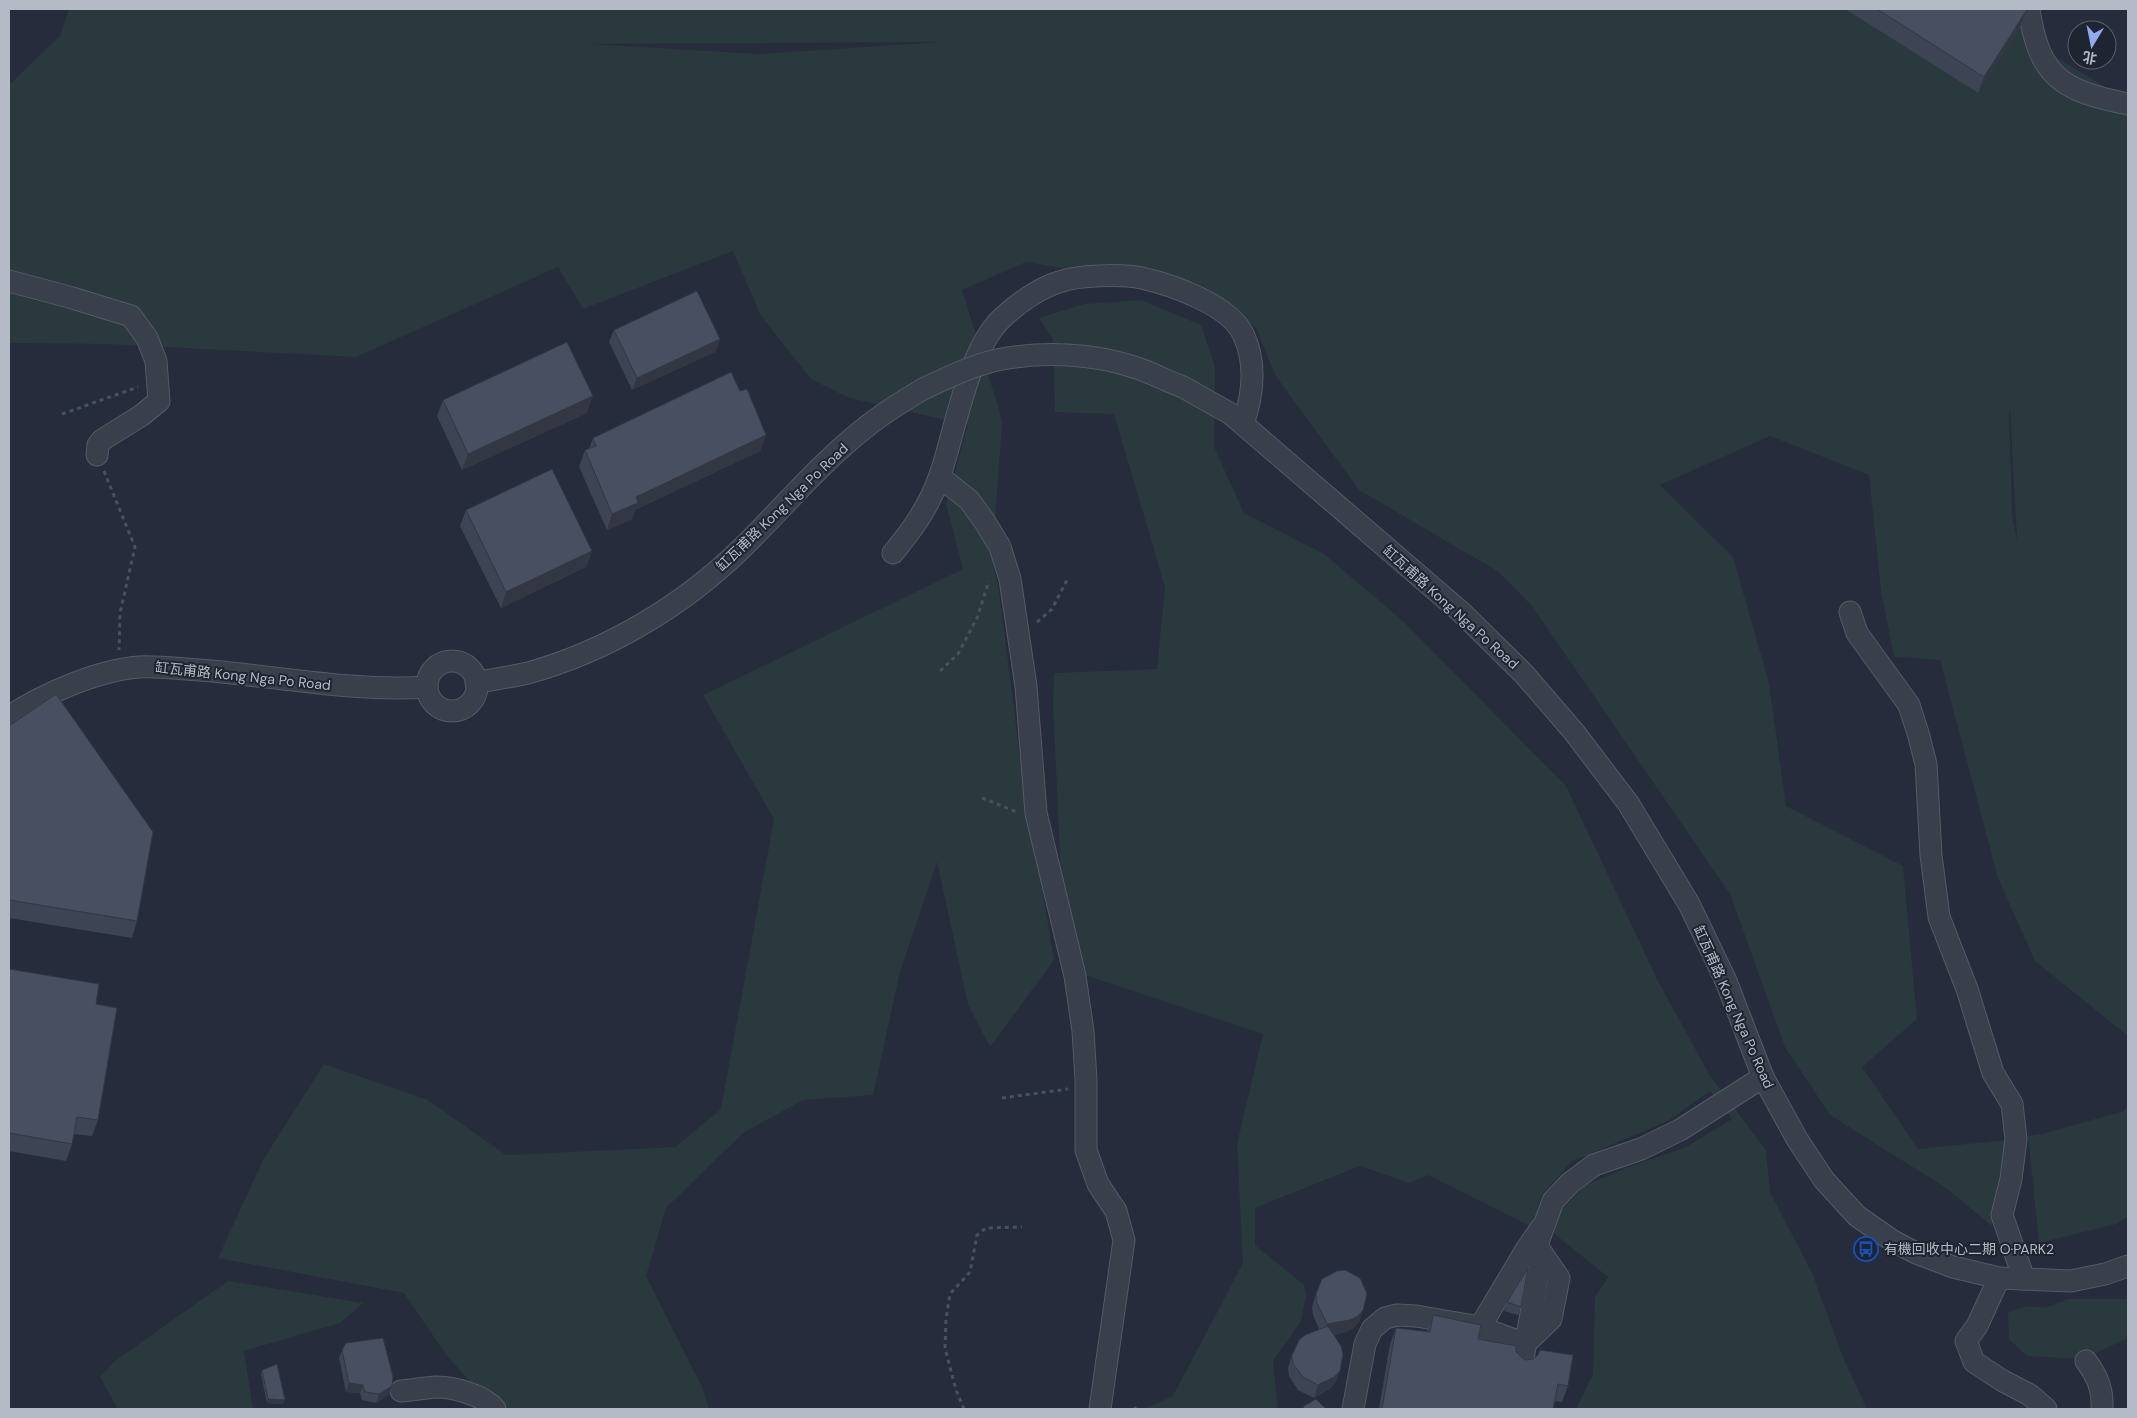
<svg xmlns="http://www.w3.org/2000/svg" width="2137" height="1418" font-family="'DM Sans','Noto Sans SC',sans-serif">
	<rect width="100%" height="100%" fill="#262c3b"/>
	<g fill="#29393d" fill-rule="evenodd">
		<path d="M69,9H1845L1978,93L2021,25L2053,55L2128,101V1036L2035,961L1998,878L1940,660L1894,657L1881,590L1869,475L1770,436L1660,485L1733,557L1769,683L1786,806L1903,866L1917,1019L1862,1067L1918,1149L2016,1139L1992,1226L1946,1188L1830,1115L1785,1047L1730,894L1532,606L1499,572L1359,490L1275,375L1256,328L1211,292L1149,267L1074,270L1026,262L962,290L1000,413L1002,425L992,559L999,591L1019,749L1054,960L990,1047L968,1004L937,862L900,972L873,1095L803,1100L743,1133L666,1208L646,1276L703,1389L709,1409H475L492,1406L447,1356L404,1293L218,1258L263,1160L324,1064L428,1100L506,1155L675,1147L721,1109L774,819L703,695L963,569L946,504L968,425L849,398L811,379L761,316L733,251L583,309L558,267L356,357L107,344L9,343V85L60,36ZM942,42L759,54L591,44H592ZM2009,411H2010L2017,540L2012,515Z"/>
		<polygon points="1141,300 1201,325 1215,367 1214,447 1244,513 1324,554 1403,621 1566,786 1658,981 1709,1074 1766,1150 1770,1192 1812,1273 1843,1357 1867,1409 1576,1409 1593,1374 1595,1297 1608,1277 1552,1232 1561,1211 1584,1186 1626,1168 1686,1147 1732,1119 1710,1091 1668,1121 1571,1162 1542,1195 1532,1227 1428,1175 1409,1183 1360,1166 1255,1208 1255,1245 1304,1285 1306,1296 1301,1321 1273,1361 1278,1409 1144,1409 1173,1396 1243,1263 1237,1144 1263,1034 1082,974 1061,876 1053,704 1054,673 1157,669 1165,587 1114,414 1055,412 1053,339 1039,318 1084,304"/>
		<polygon points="2128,1106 2128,1217 2116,1224 2039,1243 2028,1136 2042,1134 2124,1111"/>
		<polygon points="228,1281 363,1303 340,1323 244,1351 253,1409 118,1409 100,1377 115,1361"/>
		<polygon points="2068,1299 2128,1299 2128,1338 2083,1359 2027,1356 2009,1339 2008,1312 2028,1306 2045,1308"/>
	</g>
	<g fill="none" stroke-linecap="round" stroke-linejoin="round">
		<defs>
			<g id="minor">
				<path d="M2029,9C2039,78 2063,91 2128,104"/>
				<polyline points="9,281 69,297 131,316 147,338 156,361 159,401 142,415 102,440 98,445 97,455"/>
				<polyline points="1183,387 1231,414 1461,612 1524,674 1574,732 1628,803 1689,904 1726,981 1763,1077 1797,1139 1824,1180 1857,1216 1893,1241 1916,1253 1953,1267 1999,1278 2071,1281 2105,1274 2128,1266"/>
				<polyline points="940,477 969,500 985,522 1000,547 1010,579 1026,686 1036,813 1075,976 1083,1031 1086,1080 1086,1150 1098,1184 1116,1211 1124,1240 1100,1409"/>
				<path d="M893,553C913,529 930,505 940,475C956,429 967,352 1002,318C1017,304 1039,288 1059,282C1078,275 1122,274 1142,278C1172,285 1231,305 1244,336C1257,365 1253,395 1243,424"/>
				<polyline points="1850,612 1857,633 1909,705 1918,733 1926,764 1931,855 1939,917 1967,989 1993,1073 2012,1104 2016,1139 2011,1179 2002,1215 2024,1279"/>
				<circle cx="452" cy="686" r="25"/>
				<path d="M476,683C493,679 511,677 528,673C607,651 683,606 742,548C783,508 820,463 866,427C883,413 903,401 923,389"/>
				<path d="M9,717C42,694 99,670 139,667C159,666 180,669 200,670C276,676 351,692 427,687"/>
				<polyline points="1999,1278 1977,1326 1966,1341 1974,1362 2003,1381 2030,1395 2046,1409"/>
				<polyline points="1480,1327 1526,1250 1541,1228"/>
				<path d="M2086,1361C2098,1377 2103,1390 2102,1409"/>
				<polyline points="1522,1364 1540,1263 1538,1242 1553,1201 1570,1183 1594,1165 1641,1149 1680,1130 1763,1077"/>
				<path d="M401,1391C412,1390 425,1388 436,1387C454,1387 483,1395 495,1409"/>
				<polyline points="1353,1409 1365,1344 1372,1329 1385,1318 1397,1315 1416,1316 1480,1327 1525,1344 1551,1319 1559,1278 1539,1249"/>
			</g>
		</defs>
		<use href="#minor" stroke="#555a67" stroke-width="23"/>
		<g stroke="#46545a" stroke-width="3" stroke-dasharray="4 4" stroke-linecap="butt">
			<polyline points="62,414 138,387"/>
			<polyline points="104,471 135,547 120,613 119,650"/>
			<polyline points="1037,622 1052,609 1067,580"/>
			<polyline points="940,671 958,654 977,618 989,581"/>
			<polyline points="982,798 1017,812"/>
			<polyline points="1002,1098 1068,1089"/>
			<polyline points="964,1409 956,1390 945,1348 946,1319 950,1294 970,1272 977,1235 986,1228 1022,1227"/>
			<polyline points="1135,1409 1136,1407"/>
		</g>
		<use href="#minor" stroke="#3a3f4c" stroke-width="21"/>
		<defs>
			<path id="minor-bridge" d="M923,389C946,378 971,366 997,360C1042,351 1093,353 1137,368C1152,373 1167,381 1183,387"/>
		</defs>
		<use href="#minor-bridge" stroke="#555a67" stroke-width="23" stroke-linecap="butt"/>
		<use href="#minor-bridge" stroke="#3a3f4c" stroke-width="21"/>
	</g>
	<g fill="#3d4453">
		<polygon points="1845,9 2025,9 2026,11 2020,27 1978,93"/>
		<polygon points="614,330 720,339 715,352 632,390 609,342"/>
		<polygon points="740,391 766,435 760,451 635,510 632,519 607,530 579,467 585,450 589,449 593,438"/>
		<polygon points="443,400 587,413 462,470 437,416"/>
		<polygon points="466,510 592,551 586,567 501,608 460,526"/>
		<polygon points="9,726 137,921 132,938 9,918"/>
		<polygon points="9,969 96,1004 98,1120 92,1136 74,1134 72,1144 66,1161 9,1151"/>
		<polygon points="1316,1294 1363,1310 1359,1322 1353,1328 1346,1332 1333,1335 1340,1371 1335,1383 1329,1389 1314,1398 1298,1390 1289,1376 1288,1368 1292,1355 1319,1329 1313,1315 1312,1307"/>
		<polygon points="1507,1302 1521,1307 1518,1315 1504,1311"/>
		<polygon points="1433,1315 1478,1339 1516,1352 1525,1360 1568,1386 1562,1402 1555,1401 1553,1409 1379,1409 1390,1344 1396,1328 1427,1332"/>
		<polygon points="342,1350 389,1394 376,1403 362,1400 360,1393 346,1392 339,1358"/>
		<polygon points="262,1370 283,1404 267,1403 261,1374"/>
	</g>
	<g fill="#323743">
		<polygon points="2026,11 2020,27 1978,93 1984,77"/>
		<polygon points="720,339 715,352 632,390 637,378"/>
		<polygon points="593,396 587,413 462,470 468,454"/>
		<polygon points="766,435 760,451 635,510 632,519 607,530 612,514 636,497"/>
		<polygon points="592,551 586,567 501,608 506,592"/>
		<polygon points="1363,1310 1359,1322 1353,1328 1346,1332 1323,1337 1327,1324"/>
		<polygon points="1340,1371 1335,1383 1329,1389 1314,1398 1318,1385"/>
		<polygon points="349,1383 363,1385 360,1393 346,1392"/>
		<polygon points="392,1386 389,1394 376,1403 379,1394"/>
		<polygon points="268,1399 285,1400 283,1404 267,1403"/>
	</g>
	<g fill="#474f60" stroke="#323743">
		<polygon points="1877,9 2025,9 2026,11 1984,77"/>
		<polygon points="697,291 720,339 637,378 614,330"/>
		<polygon points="567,342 593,396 468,454 443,400"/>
		<polygon points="731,372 740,391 747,389 766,435 636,497 638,503 612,514 585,450 596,446 593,438"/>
		<polygon points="552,469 592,551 506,592 466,510"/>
		<polygon points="56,694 153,832 137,921 9,900 9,726"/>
		<polygon points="9,969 99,984 96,1004 117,1008 98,1120 77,1117 72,1144 9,1133"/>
		<polygon points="1528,1268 1521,1307 1507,1302"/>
		<polygon points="1345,1270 1360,1278 1367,1294 1363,1310 1358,1316 1350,1320 1327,1324 1317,1303 1316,1294 1322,1279 1337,1271"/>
		<polygon points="1433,1315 1481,1325 1478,1339 1516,1346 1516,1352 1525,1360 1533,1359 1538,1355 1540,1350 1573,1355 1568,1386 1558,1384 1553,1409 1382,1409 1396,1328 1430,1332"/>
		<polygon points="1328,1326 1341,1346 1343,1354 1340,1371 1334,1377 1318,1385 1303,1377 1293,1364 1292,1355 1299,1340 1305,1335"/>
		<polygon points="383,1338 393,1377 392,1386 379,1394 365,1392 363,1385 349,1383 342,1350 346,1343"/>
		<polygon points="277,1364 285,1400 268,1399 262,1370"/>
		<polygon points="1316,1399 1326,1409 1303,1409 1304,1406"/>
	</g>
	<defs>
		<symbol id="bus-ring" viewBox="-11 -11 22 22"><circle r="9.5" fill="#1f2431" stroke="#1a4fb4" stroke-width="1.5"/><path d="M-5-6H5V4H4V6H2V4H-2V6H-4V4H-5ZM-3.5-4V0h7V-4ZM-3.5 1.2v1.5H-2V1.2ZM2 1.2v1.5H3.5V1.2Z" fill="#1a4fb4"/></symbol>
	</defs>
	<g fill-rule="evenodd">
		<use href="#bus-ring" x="1852" y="1235" width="28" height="28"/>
	</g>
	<g text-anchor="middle" stroke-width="4" stroke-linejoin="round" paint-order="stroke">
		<g font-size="14" fill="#b5bac7" stroke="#1f2431">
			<text transform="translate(782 507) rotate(-44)" y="5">缸瓦甫路 Kong Nga Po Road</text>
			<text transform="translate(1451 607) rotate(42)" y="5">缸瓦甫路 Kong Nga Po Road</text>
			<text transform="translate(243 676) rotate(6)" y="5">缸瓦甫路 Kong Nga Po Road</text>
			<text transform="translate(1734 1007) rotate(66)" y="5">缸瓦甫路 Kong Nga Po Road</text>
		</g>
		<g font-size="14" fill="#b5bac7" stroke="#1f2431" text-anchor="start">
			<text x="1884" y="1254">有機回收中心二期 O·PARK2</text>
		</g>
	</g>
	<rect width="2137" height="1418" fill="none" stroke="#b5bac7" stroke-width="20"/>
	<g transform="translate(2092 45) rotate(190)"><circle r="24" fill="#1f2431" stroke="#5b606d"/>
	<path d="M0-4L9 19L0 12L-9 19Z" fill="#93a9ee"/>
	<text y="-8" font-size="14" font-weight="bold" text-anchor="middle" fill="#b5bac7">北</text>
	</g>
</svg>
